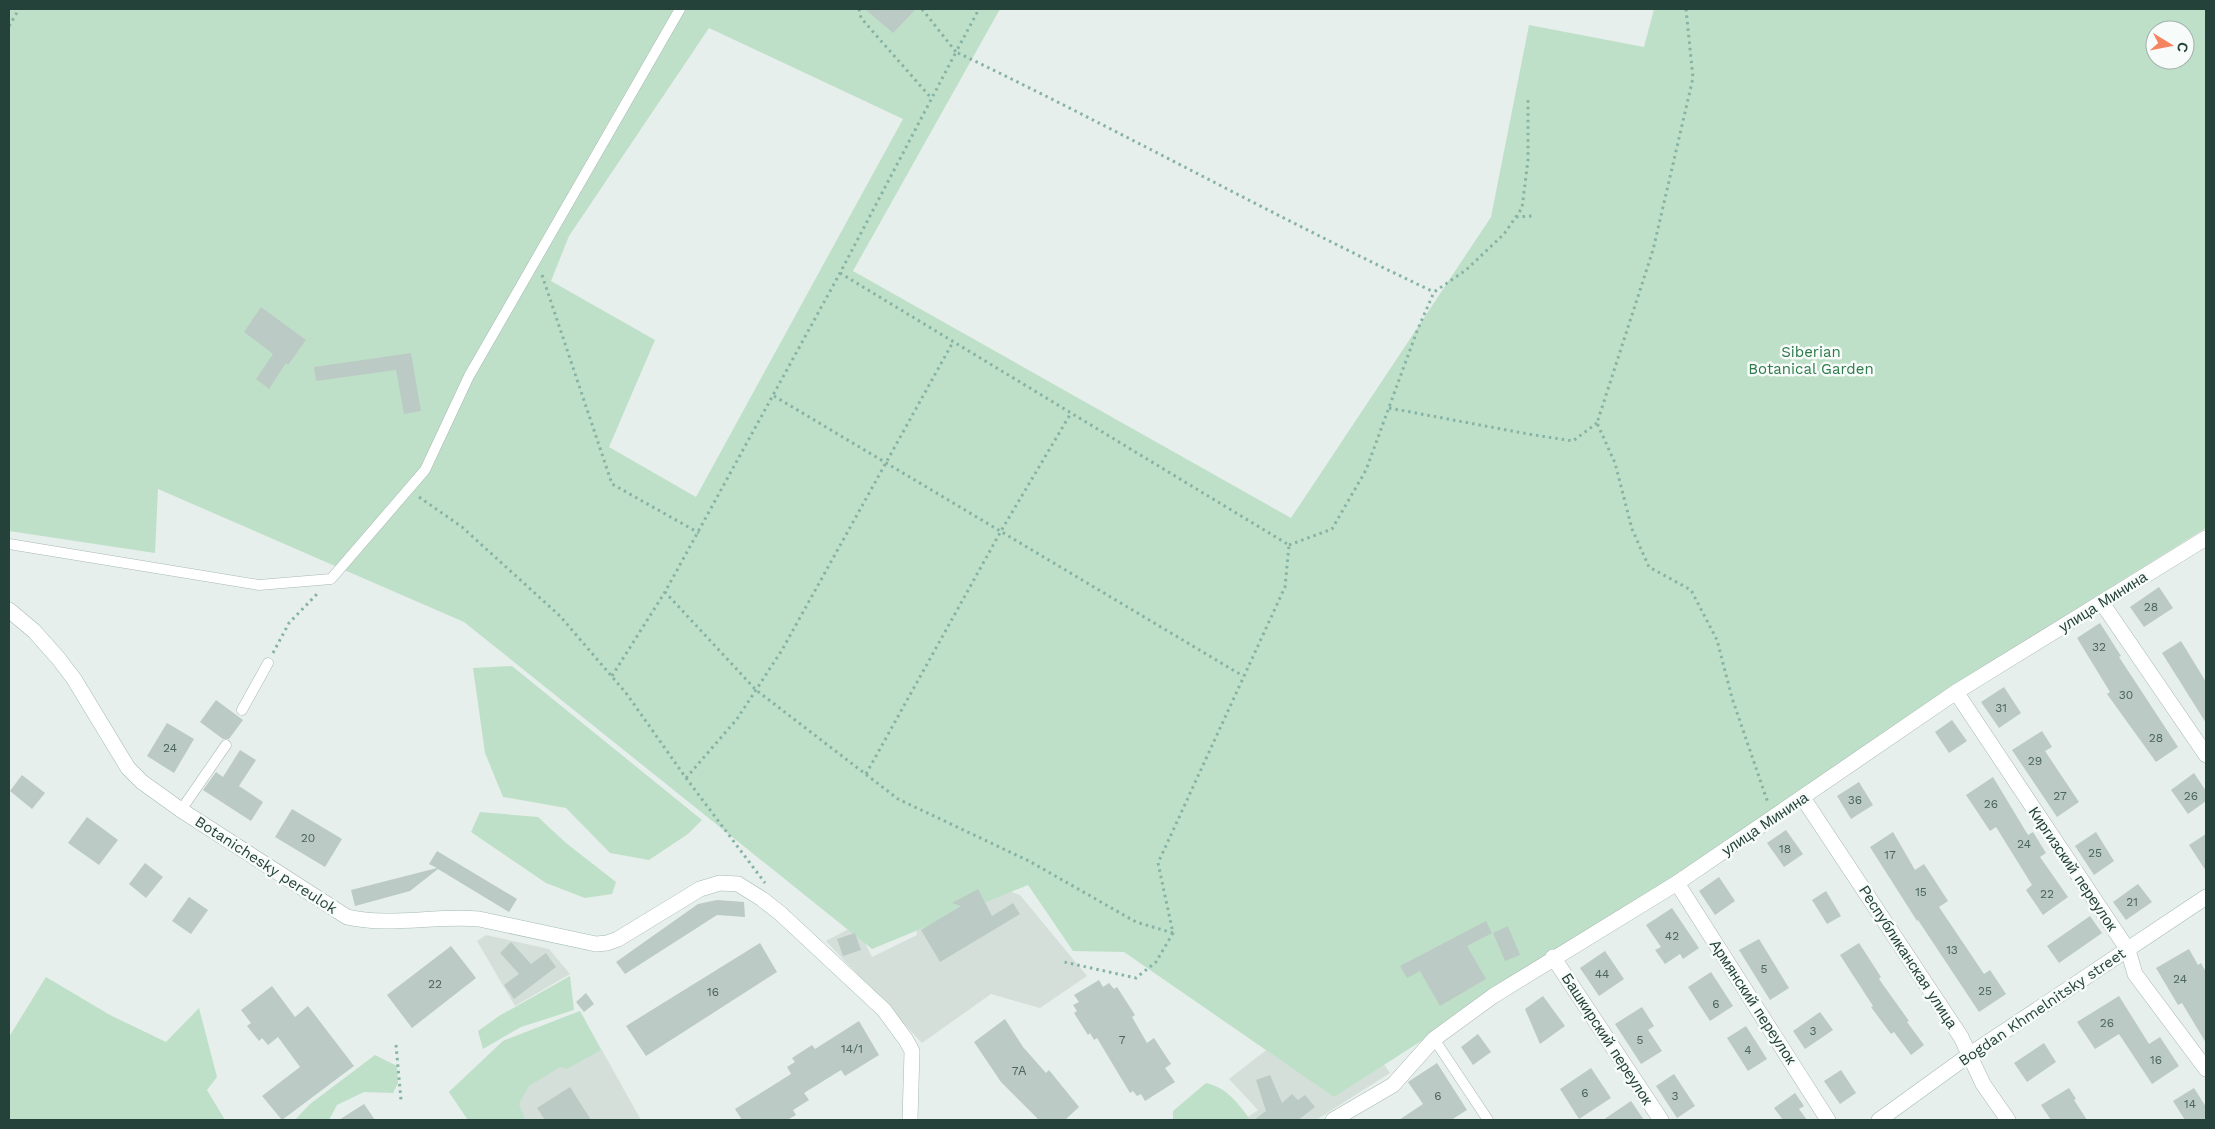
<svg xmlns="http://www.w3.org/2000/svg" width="2215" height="1129" font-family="'Work Sans',sans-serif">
	<rect width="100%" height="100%" fill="#e6efeb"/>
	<g fill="#d4dfda">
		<polygon points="918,859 1020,895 1087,976 1040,1008 991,994 922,1043 826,941 856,925 872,957 917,935 910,890"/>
		<polygon points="486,935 549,949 570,974 515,1006 477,941"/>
		<polygon points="580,1011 641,1120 468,1120 449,1092 503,1041"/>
		<polygon points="1270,1047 1373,1049 1390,1073 1316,1120 1244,1120 1258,1110 1229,1079"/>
	</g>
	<g fill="#bfe0c8" fill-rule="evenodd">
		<path d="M9,9H1000L853,271L1291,518L1491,217L1529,25L1644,47L1654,9H2206V528L1950,687L1674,879L1334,1097L1124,952L1073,951L1028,885L872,949L464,622L158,489L155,553L9,531ZM709,28L903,119L696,497L609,447L655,340L551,281L569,236ZM2155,30H2185V60H2155Z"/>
		<polygon points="512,666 702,820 688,834 649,860 610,853 566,808 503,797 485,753 473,668"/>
		<polygon points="480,812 538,817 566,843 616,882 612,894 585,898 546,883 471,832"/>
		<polygon points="570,976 574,1010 521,1027 483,1049 478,1031 499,1016"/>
		<polygon points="46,977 110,1015 166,1042 199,1008 217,1077 207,1090 225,1120 9,1120 9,1037"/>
		<polygon points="580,1011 601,1050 567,1069 560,1067 529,1086 519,1104 525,1120 468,1120 449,1092 503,1041"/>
		<polygon points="375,1055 397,1066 398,1083 393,1093 364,1092 337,1105 329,1120 295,1120 310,1104"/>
		<path d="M1206,1083C1227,1088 1237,1102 1249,1118L1247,1120H1173V1111Z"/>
	</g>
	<g fill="#bbcac4">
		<polygon points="865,9 916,9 893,33"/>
		<polygon points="261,307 306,340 288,365 286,363 269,389 256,379 273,354 244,332"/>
		<polygon points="411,353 421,411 404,414 396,370 316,381 314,367"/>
		<polygon points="2159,587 2173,608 2144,627 2130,607"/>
		<polygon points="2100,623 2121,656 2119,657 2178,747 2156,762 2107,694 2110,692 2077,638"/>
		<polygon points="2181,641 2206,682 2206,723 2162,653"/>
		<polygon points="2004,687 2021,713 1999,728 1981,702"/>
		<polygon points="216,700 243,720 229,739 223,739 200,722"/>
		<polygon points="1952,720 1967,741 1949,753 1935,732"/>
		<polygon points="167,723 194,739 174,773 147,756"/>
		<polygon points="2042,731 2052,747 2045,751 2079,802 2057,817 2012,750"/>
		<polygon points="240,750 256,760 239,786 263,802 251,821 203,790 216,772 223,777"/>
		<polygon points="2194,773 2206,791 2206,801 2188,814 2171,790"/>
		<polygon points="22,775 45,793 32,809 10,791"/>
		<polygon points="1993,777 2028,835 2033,832 2046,853 2040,857 2068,897 2043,915 2026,890 2032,885 1996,827 1990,831 1966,795"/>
		<polygon points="1859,782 1873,805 1851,819 1837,796"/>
		<polygon points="292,809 342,839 325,867 275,837"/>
		<polygon points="87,817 118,840 99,865 68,843"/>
		<polygon points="1786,830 1803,854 1784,867 1767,843"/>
		<polygon points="1893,832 1915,870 1924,864 1948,901 1939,907 1984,974 1990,970 2006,994 1979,1012 1918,920 1917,921 1870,847"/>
		<polygon points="2096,832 2114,861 2094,875 2075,846"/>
		<polygon points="2206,834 2206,871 2189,845"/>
		<polygon points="437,851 517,899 509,912 438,869 410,891 355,906 351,890 437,868 429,864"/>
		<polygon points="145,863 163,877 146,898 129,884"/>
		<polygon points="1719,877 1735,901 1715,915 1699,891"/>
		<polygon points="2138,884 2152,902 2126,920 2113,902"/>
		<polygon points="978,889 992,916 1013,903 1020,914 940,962 921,930 961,906 952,903"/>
		<polygon points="1826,891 1841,916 1827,924 1812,900"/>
		<polygon points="189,897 208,910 191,934 172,921"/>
		<polygon points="717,900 744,902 745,917 717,915 625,974 616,962 698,904"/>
		<polygon points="1672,908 1699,948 1683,959 1680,954 1665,964 1655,950 1661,947 1646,925"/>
		<polygon points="2090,916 2102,933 2059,963 2047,946"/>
		<polygon points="1486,921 1492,933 1467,946 1486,979 1440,1006 1420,971 1407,978 1400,966"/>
		<polygon points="1508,926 1520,955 1505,961 1493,933"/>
		<polygon points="855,933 861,950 843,956 837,939"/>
		<polygon points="1759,939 1789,988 1770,1000 1739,950"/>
		<polygon points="511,942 531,964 546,953 556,967 514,999 504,985 519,974 500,953"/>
		<polygon points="760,943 777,972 646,1056 626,1026"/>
		<polygon points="1859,943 1881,977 1879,979 1909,1021 1907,1022 1924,1045 1911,1055 1894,1032 1891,1034 1871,1007 1873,1006 1840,955"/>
		<polygon points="451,946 476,978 412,1028 387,995"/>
		<polygon points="2189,949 2198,965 2201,963 2206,972 2206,1043 2182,1003 2178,1005 2156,968"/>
		<polygon points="1605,951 1624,979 1599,996 1580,968"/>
		<polygon points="1711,972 1733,1006 1710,1021 1688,987"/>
		<polygon points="1099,980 1103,987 1109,983 1114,989 1117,987 1135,1015 1132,1017 1147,1043 1154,1038 1171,1064 1165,1068 1175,1082 1145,1101 1141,1094 1137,1096 1133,1091 1130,1093 1097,1038 1094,1040 1090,1033 1088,1035 1074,1013 1077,1011 1073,1005 1079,1002 1074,995"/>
		<polygon points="272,986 295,1017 308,1006 354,1066 282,1120 262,1096 300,1067 278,1037 268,1045 262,1038 259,1041 247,1026 251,1023 241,1010"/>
		<polygon points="586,993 594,1004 584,1012 576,1002"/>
		<polygon points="1543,996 1565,1026 1540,1044 1525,1009"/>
		<polygon points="2119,996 2149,1044 2160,1037 2179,1066 2152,1084 2119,1034 2095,1049 2077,1022"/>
		<polygon points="1642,1007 1654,1026 1648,1030 1662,1051 1641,1064 1615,1024"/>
		<polygon points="1820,1012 1833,1030 1805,1049 1793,1031"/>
		<polygon points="1005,1019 1023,1047 1046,1073 1049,1070 1079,1107 1065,1120 1039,1120 1001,1082 974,1042"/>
		<polygon points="859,1021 879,1055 845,1076 841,1070 804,1093 809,1100 793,1110 796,1115 787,1120 742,1120 735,1109 791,1074 787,1067 795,1062 792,1058 812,1045 815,1049"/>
		<polygon points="1746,1026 1767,1059 1748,1071 1727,1038"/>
		<polygon points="1478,1034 1491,1052 1473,1065 1461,1047"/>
		<polygon points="2044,1043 2056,1062 2027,1082 2014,1063"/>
		<polygon points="1437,1063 1467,1110 1451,1120 1399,1120 1423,1104 1408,1082"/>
		<polygon points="1591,1068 1611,1098 1579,1119 1560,1089"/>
		<polygon points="1841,1070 1856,1093 1840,1104 1824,1081"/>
		<polygon points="1674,1074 1695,1106 1677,1118 1656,1086"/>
		<polygon points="1270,1075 1282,1103 1292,1094 1298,1100 1305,1095 1315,1107 1298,1120 1254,1120 1266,1111 1256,1080"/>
		<polygon points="570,1087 591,1120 545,1120 537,1108"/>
		<polygon points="2069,1088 2076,1099 2074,1100 2087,1120 2051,1120 2041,1105"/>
		<polygon points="2194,1088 2206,1107 2206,1120 2185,1120 2173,1101"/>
		<polygon points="1795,1093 1804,1106 1799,1109 1807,1120 1783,1120 1774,1108"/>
		<polygon points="1631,1101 1644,1120 1603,1120"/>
		<polygon points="364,1104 375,1120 339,1120"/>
	</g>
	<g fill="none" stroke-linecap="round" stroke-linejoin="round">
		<defs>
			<g id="lane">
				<polyline points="9,544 259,585 331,579 425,470 469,376 680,9"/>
				<polyline points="242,710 268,663"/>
				<polyline points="181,810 226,745"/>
				<polyline points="1434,1039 1488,1120"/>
			</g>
			<g id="street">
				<polyline points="2102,603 2206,755"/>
				<polyline points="1956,692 2128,950 2135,974 2206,1069"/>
				<polyline points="1803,798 1961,1037 1983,1084 2008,1120"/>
				<polyline points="1677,883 1828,1120"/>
				<polyline points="1553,957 1661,1120"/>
				<polyline points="1333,1120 1393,1085 1434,1039 1493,996 1677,883 1956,692 2206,538"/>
			</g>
			<g id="secondary">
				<path d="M9,610L34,631L58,658L74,679L128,768L142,782L181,810L347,917C390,927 435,915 479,919L596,944L607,943L618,939L700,889L720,883L738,884L762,899L781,914L884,1010L906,1040L912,1051L910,1120"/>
				<polyline points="1879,1120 1969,1055 2206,897"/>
			</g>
		</defs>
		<use href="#lane" stroke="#a8b8b2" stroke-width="11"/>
		<use href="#street" stroke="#a8b8b2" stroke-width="16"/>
		<use href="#secondary" stroke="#a4bbb3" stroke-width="16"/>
		<g stroke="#86b3a5" stroke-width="3" stroke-dasharray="2.5 4" stroke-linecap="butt">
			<polyline points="859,9 861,18 932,99"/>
			<polyline points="922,9 956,52 979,9"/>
			<polyline points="1686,9 1693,78 1653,250 1597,423 1615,463 1632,529 1649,567 1691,590 1717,640 1732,698 1768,803"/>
			<polyline points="9,26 19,9"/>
			<polyline points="1516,217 1533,216"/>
			<polyline points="840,273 1289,545 1285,587 1158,863 1173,933 1156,962 1136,978 1064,962"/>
			<polyline points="542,275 612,484 699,533"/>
			<polyline points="774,396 1243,676"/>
			<polyline points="1389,408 1528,434 1573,441 1597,423"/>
			<polyline points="419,497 462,527 560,616 626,693 686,778 765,883"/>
			<polyline points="1289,545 1332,529 1366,470 1417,331 1434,292 1466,270 1504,234 1522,208 1528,160 1528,100"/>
			<polyline points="273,653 289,623 318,593"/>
			<polyline points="612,676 665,592"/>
			<polyline points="866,774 1001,531 1071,413"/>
			<polyline points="686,778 737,719 782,650 953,342"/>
			<path d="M1173,933L1136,922L1029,861L898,799L756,690L665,592L840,273L956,52C1117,129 1273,216 1434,292"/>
			<polyline points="396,1045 401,1100"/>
		</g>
		<use href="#lane" stroke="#fff" stroke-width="10"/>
		<use href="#street" stroke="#fff" stroke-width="15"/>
		<use href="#secondary" stroke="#fff" stroke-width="15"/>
	</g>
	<g text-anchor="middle" stroke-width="5" stroke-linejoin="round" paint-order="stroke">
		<g font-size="12" fill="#4a645c">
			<text x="2151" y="611">28</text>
			<text x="2099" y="651">32</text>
			<text x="2126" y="699">30</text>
			<text x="2001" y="712">31</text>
			<text x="2156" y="742">28</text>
			<text x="170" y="752">24</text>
			<text x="2035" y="765">29</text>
			<text x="2060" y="800">27</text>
			<text x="2191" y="800">26</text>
			<text x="1855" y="804">36</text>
			<text x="1991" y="808">26</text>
			<text x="308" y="842">20</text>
			<text x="2024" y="848">24</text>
			<text x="1785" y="853">18</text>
			<text x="2095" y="857">25</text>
			<text x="1890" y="859">17</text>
			<text x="1921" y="896">15</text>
			<text x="2047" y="898">22</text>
			<text x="2132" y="906">21</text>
			<text x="1672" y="940">42</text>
			<text x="1952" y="954">13</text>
			<text x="1764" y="973">5</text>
			<text x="1602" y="978">44</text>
			<text x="2180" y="983">24</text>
			<text x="435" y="988">22</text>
			<text x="1985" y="995">25</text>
			<text x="713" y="996">16</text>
			<text x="1716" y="1008">6</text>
			<text x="2107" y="1027">26</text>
			<text x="1813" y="1035">3</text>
			<text x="1122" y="1044">7</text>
			<text x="1640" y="1044">5</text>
			<text x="852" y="1053">14/1</text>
			<text x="1748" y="1054">4</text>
			<text x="2156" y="1064">16</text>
			<text x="1019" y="1075">7А</text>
			<text x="1585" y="1097">6</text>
			<text x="1438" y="1100">6</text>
			<text x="1675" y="1100">3</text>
			<text x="2190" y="1108">14</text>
		</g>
		<g font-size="15" fill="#2d7a4b" stroke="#f7fbf9">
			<text x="1811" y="357">Siberian<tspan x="1811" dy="17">Botanical Garden</tspan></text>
		</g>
		<g font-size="15" fill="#24423a" stroke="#f7fbf9">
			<text transform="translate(2103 602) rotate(-32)" y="5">улица Минина</text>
			<text transform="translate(1765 824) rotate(-34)" y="5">улица Минина</text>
			<text transform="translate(266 865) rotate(33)" y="5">Botanichesky pereulok</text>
			<text transform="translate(2073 869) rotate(56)" y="5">Киргизский переулок</text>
			<text transform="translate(1908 957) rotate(57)" y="5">Республиканская улица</text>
			<text transform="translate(1753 1002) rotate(57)" y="5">Армянский переулок</text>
			<text transform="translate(2042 1007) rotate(-34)" y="5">Bogdan Khmelnitsky street</text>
			<text transform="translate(1607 1039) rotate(57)" y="5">Башкирский переулок</text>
		</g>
	</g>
	<rect width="2215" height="1129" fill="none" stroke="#24423a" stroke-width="20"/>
	<g transform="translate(2170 45) rotate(100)"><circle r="24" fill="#f7fbf9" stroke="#a3b1ad"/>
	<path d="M0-4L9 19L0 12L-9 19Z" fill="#f4845f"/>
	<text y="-8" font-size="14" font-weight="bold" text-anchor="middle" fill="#24423a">С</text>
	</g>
</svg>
